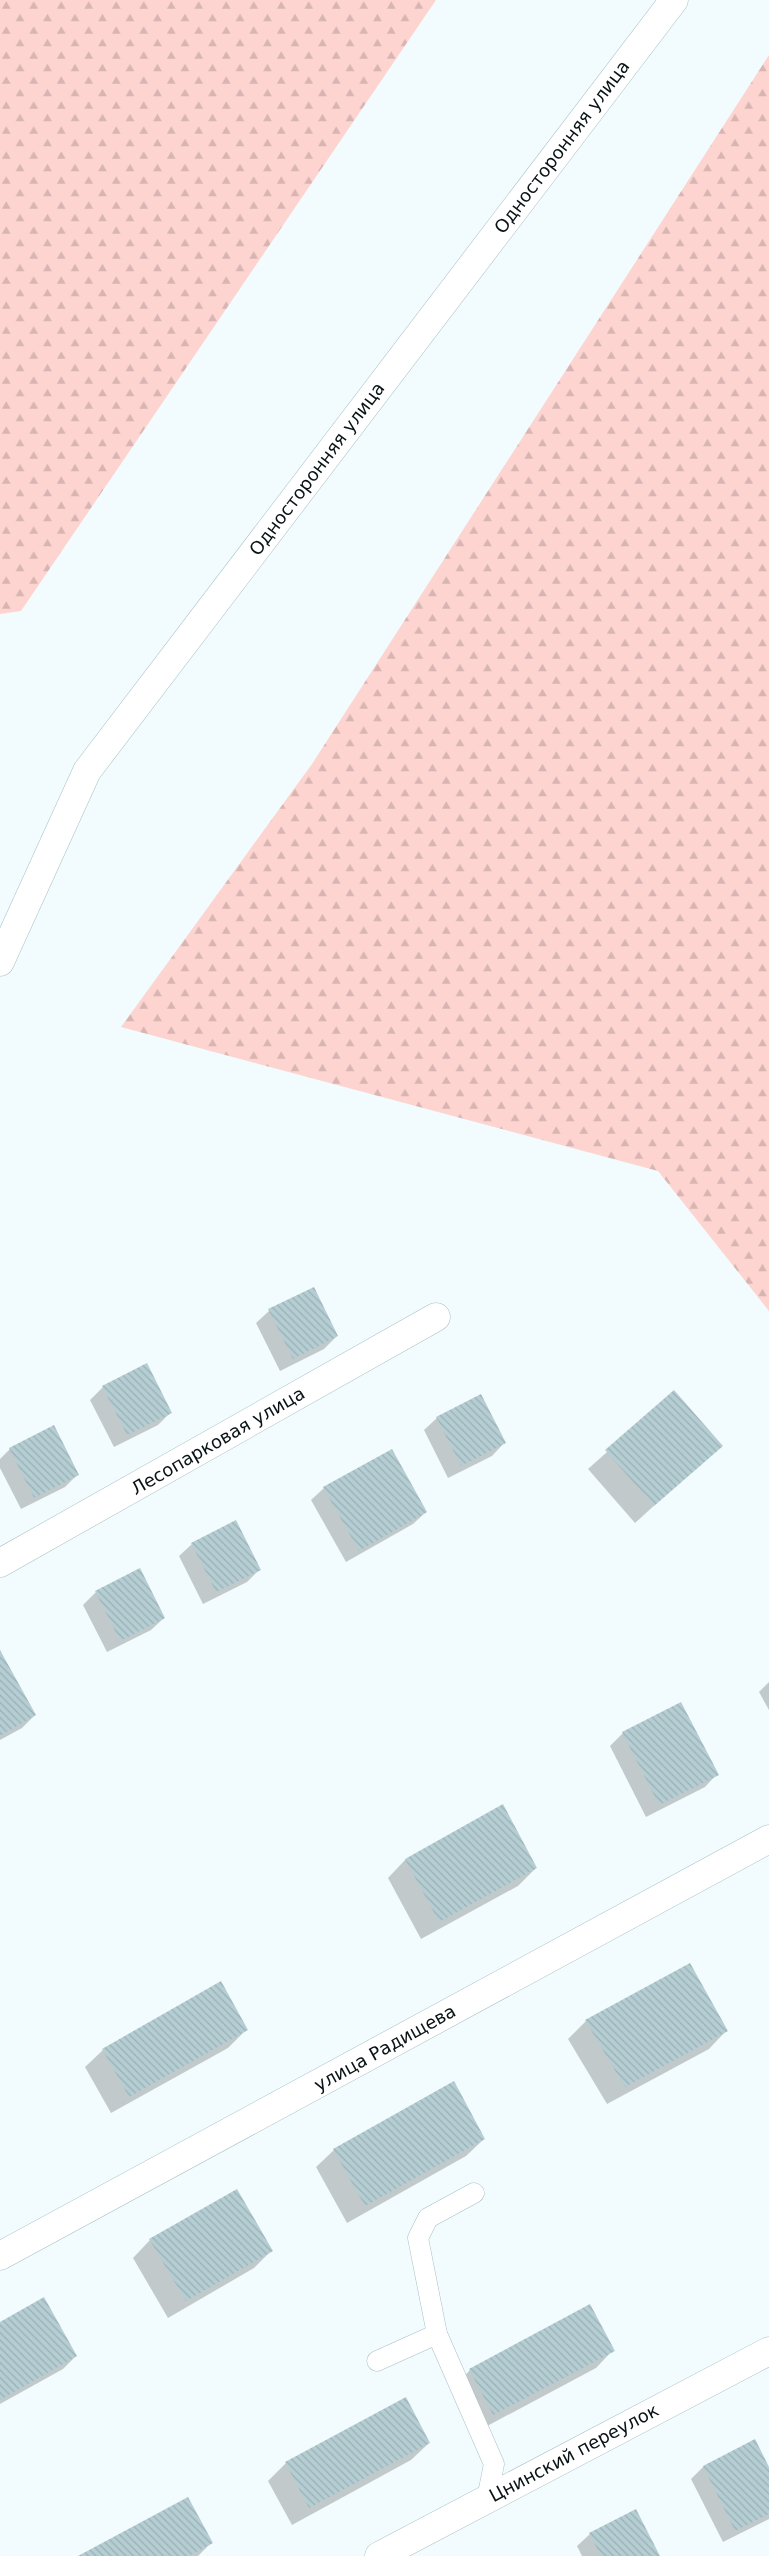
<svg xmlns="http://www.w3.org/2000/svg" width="769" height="2556" font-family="'DejaVu Sans',sans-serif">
	<defs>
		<pattern id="forest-firs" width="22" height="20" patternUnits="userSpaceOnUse" patternTransform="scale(1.25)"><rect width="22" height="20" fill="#fdd4d0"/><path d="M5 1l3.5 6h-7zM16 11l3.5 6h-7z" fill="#d8b5b2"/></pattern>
		<pattern id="building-back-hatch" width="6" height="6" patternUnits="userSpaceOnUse" patternTransform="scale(1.25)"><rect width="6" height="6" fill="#b5ced3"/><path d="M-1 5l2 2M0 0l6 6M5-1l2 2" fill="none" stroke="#9ab0b4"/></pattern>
	</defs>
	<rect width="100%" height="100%" fill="#f2fcfe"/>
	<g fill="url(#forest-firs)">
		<polygon points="0,0 436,0 21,611 0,614"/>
		<polygon points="769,55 769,1311 658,1171 121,1027 312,764"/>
	</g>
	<g fill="#0003">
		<polygon points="269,1311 337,1336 324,1349 280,1371 256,1323"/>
		<polygon points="103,1387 171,1412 158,1425 114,1447 90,1400"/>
		<polygon points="674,1392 721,1445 635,1523 588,1469"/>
		<polygon points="437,1418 504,1443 492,1456 448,1478 424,1430"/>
		<polygon points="53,1427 77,1475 65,1487 21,1509 0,1468 0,1459 10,1449"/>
		<polygon points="324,1488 426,1512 413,1524 346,1562 311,1500"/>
		<polygon points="192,1544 260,1569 247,1582 203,1604 179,1556"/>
		<polygon points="96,1592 164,1618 151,1630 107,1652 83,1605"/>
		<polygon points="0,1654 35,1715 22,1728 0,1740"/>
		<polygon points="769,1682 769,1710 759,1692"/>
		<polygon points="681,1703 717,1774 705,1787 646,1817 610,1746 623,1733"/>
		<polygon points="502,1806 536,1868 518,1886 421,1939 388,1878 405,1860"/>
		<polygon points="586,2021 726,2031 709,2049 607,2104 568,2039"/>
		<polygon points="246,2030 228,2048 111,2113 85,2067 103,2050"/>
		<polygon points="484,2139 466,2156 347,2223 316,2167 334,2150"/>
		<polygon points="150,2240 271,2251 254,2268 168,2318 133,2258"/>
		<polygon points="0,2323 76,2356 63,2369 0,2404"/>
		<polygon points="613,2350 596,2368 476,2432 453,2388 470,2370"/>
		<polygon points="755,2441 769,2470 769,2519 723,2542 691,2479 703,2467"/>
		<polygon points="429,2443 411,2460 292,2525 268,2481 286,2463"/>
		<polygon points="590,2534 659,2556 582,2556 577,2546"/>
		<polygon points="211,2543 198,2556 81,2556"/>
	</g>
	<g fill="url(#building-back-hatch)">
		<polygon points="314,1287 338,1336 293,1359 268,1309"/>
		<polygon points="147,1363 172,1413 127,1435 102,1386"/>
		<polygon points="674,1390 723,1446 654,1506 605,1450"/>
		<polygon points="481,1394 506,1443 461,1466 436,1417"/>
		<polygon points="54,1425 79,1475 34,1498 9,1448"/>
		<polygon points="392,1449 427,1512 359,1551 323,1487"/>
		<polygon points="236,1520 261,1570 216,1592 191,1543"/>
		<polygon points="140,1568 165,1618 120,1641 95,1591"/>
		<polygon points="0,1650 36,1715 0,1736"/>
		<polygon points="681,1702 719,1775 659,1805 622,1732"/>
		<polygon points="503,1804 537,1868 439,1922 405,1859"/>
		<polygon points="690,1963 728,2031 625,2087 585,2020"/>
		<polygon points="221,1981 248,2030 129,2097 102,2049"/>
		<polygon points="454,2081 485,2139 365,2206 333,2149"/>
		<polygon points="237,2189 273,2251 186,2301 149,2239"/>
		<polygon points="44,2297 77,2356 0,2400 0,2322"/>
		<polygon points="590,2304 615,2351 493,2415 469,2369"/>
		<polygon points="406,2397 430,2443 309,2508 285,2462"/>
		<polygon points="755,2439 769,2467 769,2514 735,2531 703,2466"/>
		<polygon points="188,2497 213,2543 189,2556 78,2556"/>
		<polygon points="636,2509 660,2556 601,2556 589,2533"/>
	</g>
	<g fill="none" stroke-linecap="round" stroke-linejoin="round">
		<defs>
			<g id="lane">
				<polyline points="474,2193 428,2218 418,2238 437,2334 494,2464 487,2499"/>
				<polyline points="377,2361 437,2334"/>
			</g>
			<g id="street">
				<polyline points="0,962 87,771 674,0"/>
				<polyline points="0,1563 436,1317"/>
				<polyline points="0,2256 769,1839"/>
				<polyline points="379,2556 769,2351"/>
			</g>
		</defs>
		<use href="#lane" stroke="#a8c0c5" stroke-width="21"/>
		<use href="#street" stroke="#a8c0c5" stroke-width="29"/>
		<use href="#lane" stroke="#fff" stroke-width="20"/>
		<use href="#street" stroke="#fff" stroke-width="28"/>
	</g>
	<g text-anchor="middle" stroke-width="4" stroke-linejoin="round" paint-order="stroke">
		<g font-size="18" fill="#091214" stroke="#fff">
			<text transform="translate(562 147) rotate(-53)" y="6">Односторонняя улица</text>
			<text transform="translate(317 469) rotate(-53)" y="6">Односторонняя улица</text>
			<text transform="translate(218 1441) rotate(-30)" y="6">Лесопарковая улица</text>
			<text transform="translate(385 2048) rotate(-29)" y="6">улица Радищева</text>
			<text transform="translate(574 2453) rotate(-28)" y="6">Цнинский переулок</text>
		</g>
	</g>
</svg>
